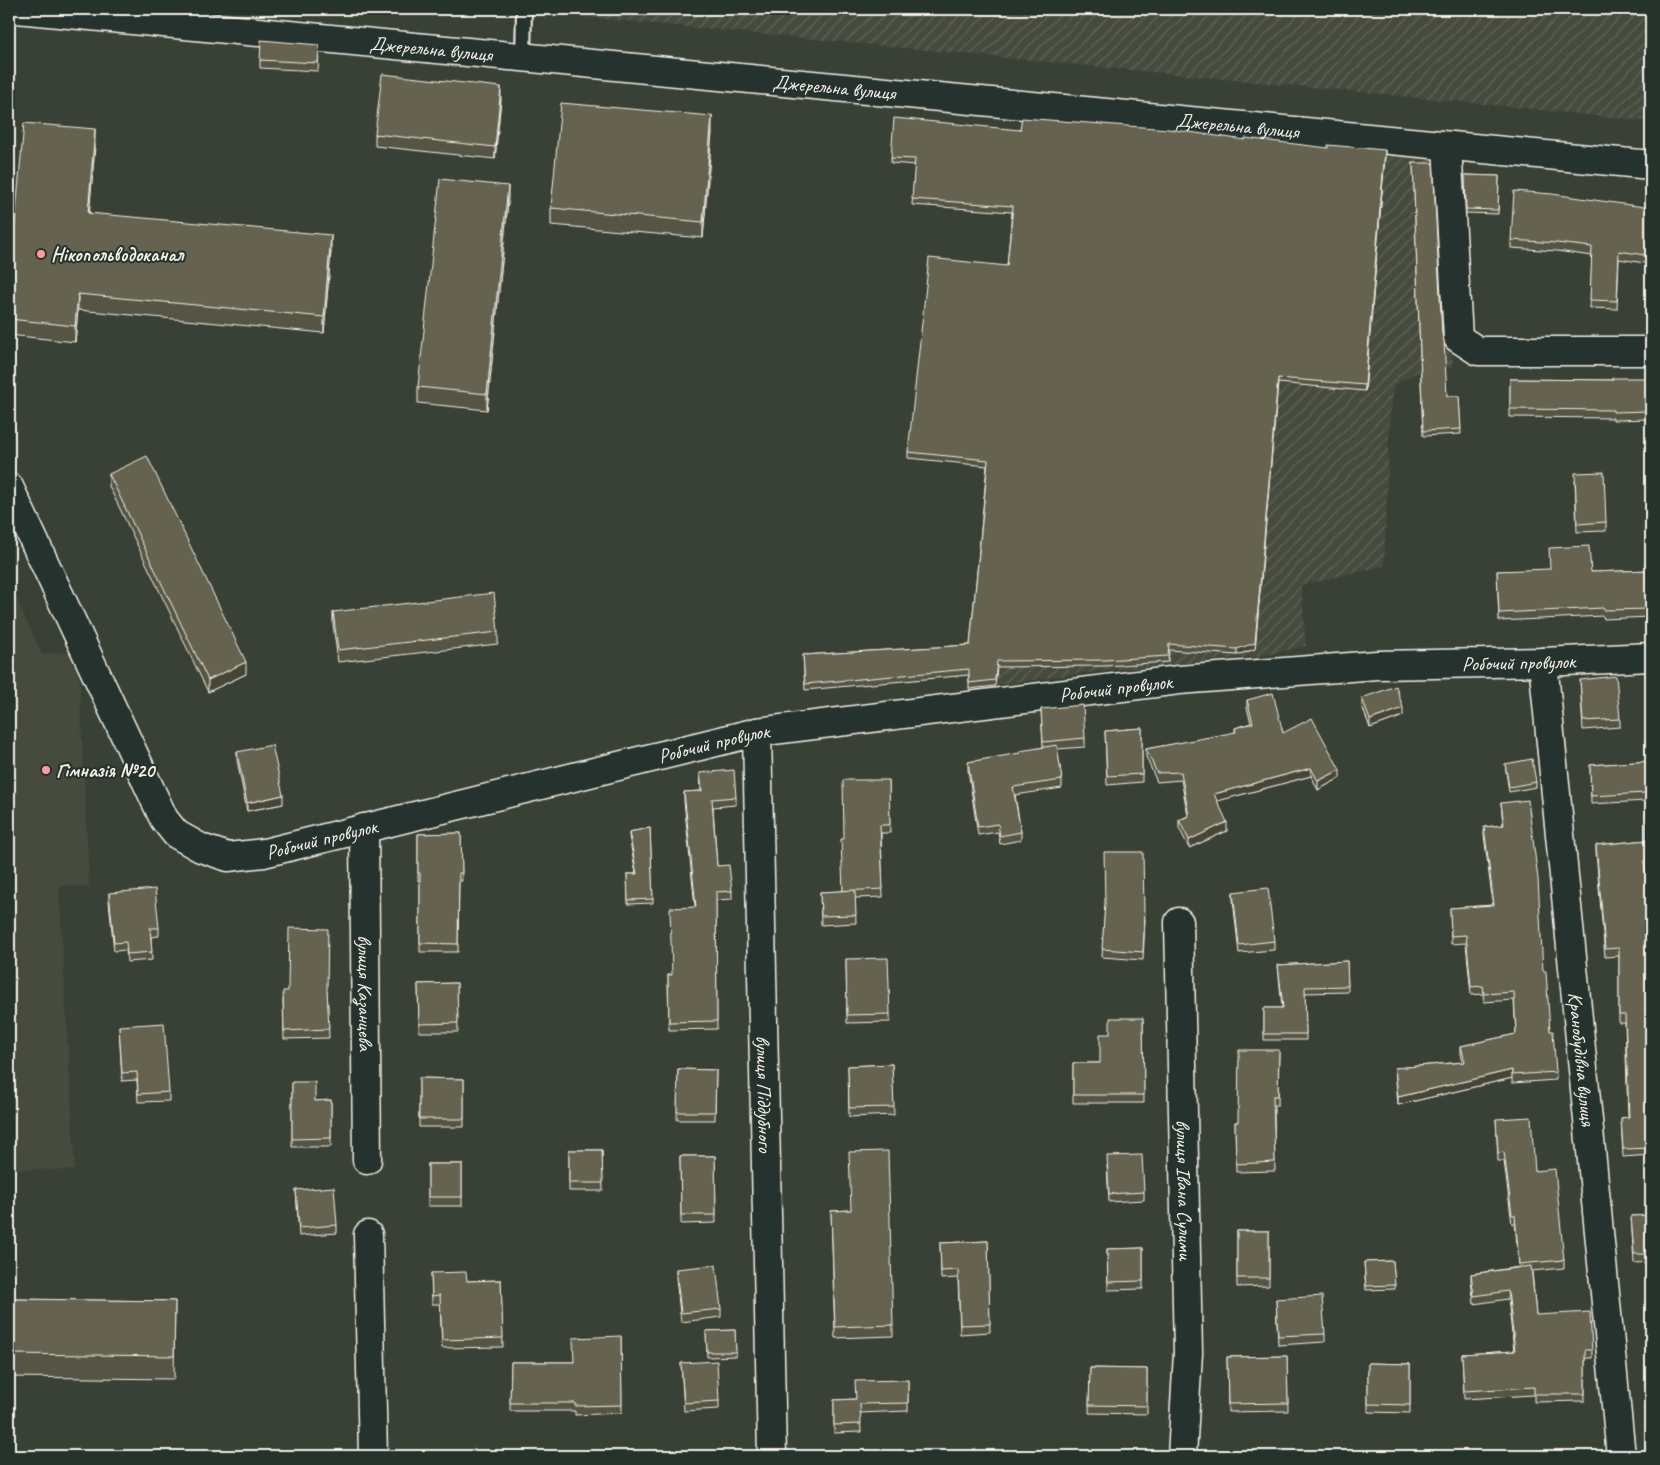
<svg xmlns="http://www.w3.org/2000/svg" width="1660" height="1465" font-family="Caveat,sans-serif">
	<defs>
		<pattern id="industrial-furrows" width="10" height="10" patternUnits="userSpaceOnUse" patternTransform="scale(1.25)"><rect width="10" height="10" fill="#464b3e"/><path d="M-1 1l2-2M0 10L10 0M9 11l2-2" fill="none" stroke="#61655a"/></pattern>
	</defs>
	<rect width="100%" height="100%" fill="#394137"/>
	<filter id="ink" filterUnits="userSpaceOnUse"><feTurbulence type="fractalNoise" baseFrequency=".02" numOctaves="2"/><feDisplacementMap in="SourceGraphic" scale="10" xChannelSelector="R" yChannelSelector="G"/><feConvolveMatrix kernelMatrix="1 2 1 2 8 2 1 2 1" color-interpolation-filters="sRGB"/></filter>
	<g filter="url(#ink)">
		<polygon fill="#464b3e" points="9,582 42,655 78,651 89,886 59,886 75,1170 9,1169"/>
		<g fill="url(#industrial-furrows)">
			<polygon points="502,9 1651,9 1651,122 1494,105"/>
			<polygon points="1022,124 1440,154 1445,182 1453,367 1445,369 1421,370 1394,385 1390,411 1384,566 1301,585 1306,646 1261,656 1084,673 969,689 969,675 805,690 803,661 970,651"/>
		</g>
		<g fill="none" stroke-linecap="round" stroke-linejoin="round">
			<defs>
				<polyline id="service" points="523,57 524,9"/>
				<g id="minor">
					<path id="s1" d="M17,9L1651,165"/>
					<polyline points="1447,146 1458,338 1478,351 1651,351"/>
					<path id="s2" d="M9,487L164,819L176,834L201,848L228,857L264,853L757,732L1179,680L1377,665L1543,662L1651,657"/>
					<path id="s3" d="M1543,662L1621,1456"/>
					<path id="s4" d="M757,732L772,1456"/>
					<path id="s5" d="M364,828L367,1160"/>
					<path id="s6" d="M1179,922L1188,1353L1182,1456"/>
					<polyline points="368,1235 373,1456"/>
				</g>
			</defs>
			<use href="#service" stroke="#f4f1e8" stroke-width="18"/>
			<use href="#minor" stroke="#f4f1e8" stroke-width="31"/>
			<use href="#service" stroke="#26332d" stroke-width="14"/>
			<use href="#minor" stroke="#26332d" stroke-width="28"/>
		</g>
		<g fill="#575544" stroke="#f4f1e8">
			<polygon points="319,54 318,71 260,68 260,60"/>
			<polygon points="501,99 495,159 375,146 375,134"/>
			<polygon points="1020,130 1245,140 1385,156 1365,391 1278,383 1255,649 1237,655 1169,650 1168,662 1105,666 997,667 995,686 969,689 969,675 805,690 803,655 970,645 987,466 908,458 908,452 1007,266 1012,212 912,205 915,165 891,163 891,158"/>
			<polygon points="712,132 703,238 551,225 551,208"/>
			<polygon points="95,146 89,213 331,251 324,333 78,310 75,342 9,335 9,290"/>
			<polygon points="1413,163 1442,334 1447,396 1459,396 1461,434 1423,436"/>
			<polygon points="1465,175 1499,176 1498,214 1466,213"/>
			<polygon points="508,202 487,410 418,403 418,387"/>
			<polygon points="1651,208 1651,264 1619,259 1617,309 1590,308 1592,256 1557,251 1511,248 1511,240"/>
			<polygon points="1651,378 1651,419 1613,420 1613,418 1510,417 1510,379 1612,380"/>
			<polygon points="109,474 246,674 208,692 109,486"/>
			<polygon points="1575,481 1606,522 1606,531 1577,532"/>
			<polygon points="1651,570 1651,617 1604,619 1603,616 1499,621 1497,571 1591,572"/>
			<polygon points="333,612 498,632 498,644 338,662 333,624"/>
			<polygon points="1580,680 1620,719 1620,727 1583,730"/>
			<polygon points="1362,698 1403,716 1370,728 1362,706"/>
			<polygon points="1247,700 1283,733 1340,778 1318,790 1311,776 1217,801 1227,831 1189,848 1179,828 1179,820 1188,816 1181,780 1157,782 1146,757 1146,749 1235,733 1235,728 1251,723 1247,708"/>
			<polygon points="1041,709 1085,738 1085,747 1057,749 1062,780 1062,788 1015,795 1021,832 1021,840 1000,844 998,832 978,835 968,770 968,762 1020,754 1043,747"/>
			<polygon points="1142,728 1142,782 1107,785 1105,731"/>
			<polygon points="237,752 283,804 247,811 237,760"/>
			<polygon points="1651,761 1651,868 1645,868 1649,907 1651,907 1651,1155 1623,1157 1621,1118 1628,1117 1625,1023 1619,1023 1619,956 1605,957 1596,852 1596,845 1647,840 1646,801 1591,804 1590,765"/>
			<polygon points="1505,764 1536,782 1536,787 1509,792"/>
			<polygon points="700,773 736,797 736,805 713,807 717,866 732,891 732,899 716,900 717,1029 669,1030 668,975 672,975 695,907 684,801 684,792 701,791"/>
			<polygon points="889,780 890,833 881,833 883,897 855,898 856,923 821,925 820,892 843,891 844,839"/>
			<polygon points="1501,803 1543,971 1550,1031 1556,1072 1556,1080 1512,1083 1512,1078 1398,1105 1395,1068 1463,1062 1461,1054 1461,1046 1516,1034 1514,1000 1484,1002 1483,994 1471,995 1466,943 1451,944 1450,908 1493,905 1484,835 1484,827 1503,825"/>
			<polygon points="650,828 653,903 628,904 627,874 636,874 629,836 629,832"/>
			<polygon points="461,833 462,881 459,881 458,952 420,952 420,881 418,881 418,834"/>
			<polygon points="1233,892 1274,941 1274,950 1239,953 1233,900"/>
			<polygon points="109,893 159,928 159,936 151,937 152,960 127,962 126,950 114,951 109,901"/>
			<polygon points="1105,905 1144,912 1145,920 1143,960 1102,957"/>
			<polygon points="846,959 890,1014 890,1022 847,1023"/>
			<polygon points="1347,961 1348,992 1305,993 1306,1040 1264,1040 1264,1008 1282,1008 1278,965"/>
			<polygon points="457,983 458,1032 419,1032 418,984"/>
			<polygon points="327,991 329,1038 284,1039 283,999"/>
			<polygon points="1143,1018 1144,1103 1073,1103 1073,1063 1100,1063 1110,1034"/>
			<polygon points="119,1026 169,1092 169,1101 138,1102 137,1080 122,1081"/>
			<polygon points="1279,1050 1278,1105 1274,1105 1275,1171 1236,1172 1235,1122 1238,1122"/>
			<polygon points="892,1064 894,1115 849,1117 848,1066"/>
			<polygon points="678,1069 716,1070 715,1120 677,1120"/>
			<polygon points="419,1078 464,1079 464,1127 419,1127"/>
			<polygon points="292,1082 315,1101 331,1100 331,1147 292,1147"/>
			<polygon points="1496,1119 1535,1171 1564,1260 1564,1268 1532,1271 1536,1315 1592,1350 1592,1358 1585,1358 1585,1401 1534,1402 1534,1395 1464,1399 1462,1354 1514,1351 1508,1299 1474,1304 1471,1281 1471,1274 1519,1267 1515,1223 1512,1224 1504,1161 1498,1161"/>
			<polygon points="569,1150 602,1150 603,1191 569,1191"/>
			<polygon points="680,1156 715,1156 716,1223 681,1224"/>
			<rect x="428" y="1164" width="34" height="42"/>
			<polygon points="1107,1165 1144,1192 1144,1200 1109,1202"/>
			<polygon points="296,1190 337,1225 337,1233 299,1236"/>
			<polygon points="851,1210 893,1325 893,1336 835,1338 831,1211"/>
			<polygon points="1651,1215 1651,1262 1634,1263 1631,1216"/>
			<polygon points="1237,1231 1269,1231 1269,1286 1237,1287"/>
			<polygon points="988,1241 990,1332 960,1334 958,1278 941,1279 940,1243"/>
			<polygon points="1143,1248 1143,1289 1108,1290 1107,1249"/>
			<polygon points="1393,1261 1395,1289 1366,1290 1364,1262"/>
			<polygon points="676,1269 721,1309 721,1317 681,1322 676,1278"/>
			<polygon points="431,1273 467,1281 501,1280 503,1347 442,1348 440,1304 432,1304"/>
			<polygon points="9,1299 175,1301 174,1379 9,1377"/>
			<polygon points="1276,1299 1325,1334 1325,1342 1278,1345"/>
			<polygon points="735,1330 736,1356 707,1357 706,1331"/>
			<polygon points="621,1336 622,1413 575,1415 575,1411 510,1411 511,1362 573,1362"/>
			<polygon points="1287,1356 1288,1411 1228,1412 1227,1357"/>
			<polygon points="681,1363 719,1401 719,1409 684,1411"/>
			<polygon points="1368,1363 1410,1364 1410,1413 1368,1412"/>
			<polygon points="1090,1368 1147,1369 1147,1414 1089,1413"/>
			<polygon points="908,1380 908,1411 860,1413 861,1432 834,1433 834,1400 856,1399"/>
		</g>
		<g fill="#474537" stroke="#f4f1e8">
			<polygon points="501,87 501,99 495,159 495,147"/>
			<polygon points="712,116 712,132 703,238 703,222"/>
			<polygon points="95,129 95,146 88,229 88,213"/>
			<polygon points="1385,150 1385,156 1365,391 1365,385"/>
			<polygon points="508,186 508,202 487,410 487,394"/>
			<polygon points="331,235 331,251 324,333 324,317"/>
			<polygon points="78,294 78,310 75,342 75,326"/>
			<polygon points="1278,378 1255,649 1237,655 1237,649"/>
			<polygon points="246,662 246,674 208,692 208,680"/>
			<polygon points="1403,708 1403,716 1370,728 1370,720"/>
			<polygon points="1311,768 1311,776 1214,802 1214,794"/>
			<polygon points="1340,770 1340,778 1318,790 1318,781"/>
			<polygon points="283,795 283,804 247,811 247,803"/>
			<polygon points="1227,822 1227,831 1189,848 1189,840"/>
			<polygon points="1512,1070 1512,1078 1398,1105 1398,1097"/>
		</g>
		<g fill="#65634f" stroke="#f4f1e8">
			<polygon points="261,40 319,45 318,63 260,60"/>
			<polygon points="382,74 501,87 495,147 375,134"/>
			<polygon points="561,103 712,116 703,222 551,208"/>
			<polygon points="894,118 1020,130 1022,118 1168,129 1245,140 1245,138 1328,148 1328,145 1385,150 1365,385 1278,378 1255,643 1237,649 1169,644 1168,656 1105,660 997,661 995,680 969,683 969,669 805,684 803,655 970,645 988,460 908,452 929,258 1007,266 1013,206 912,199 915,159 891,158"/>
			<polygon points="24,123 95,129 88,213 331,235 324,317 78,294 75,326 9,319 9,290"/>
			<polygon points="1413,163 1433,163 1442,334 1444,341 1447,396 1459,396 1461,429 1423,431"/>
			<polygon points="1465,175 1499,176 1498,210 1466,209"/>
			<polygon points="440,179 508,186 487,394 418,387"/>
			<polygon points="1514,191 1552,194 1651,208 1651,256 1619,251 1617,301 1590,300 1592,247 1557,243 1511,240"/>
			<polygon points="1612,378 1651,378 1651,411 1613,412 1613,410 1510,409 1510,379 1612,380"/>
			<polygon points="147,456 246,662 208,680 109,474"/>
			<polygon points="1604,472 1606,522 1577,524 1575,473"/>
			<polygon points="1589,546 1591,572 1651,570 1651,609 1604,610 1603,608 1499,613 1497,571 1550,569 1549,548"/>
			<polygon points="494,593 498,632 338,650 333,612"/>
			<polygon points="1616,676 1620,719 1583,721 1580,680"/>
			<polygon points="1396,686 1403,708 1370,720 1362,698"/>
			<polygon points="1273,693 1283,733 1312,718 1340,770 1318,781 1311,768 1214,794 1227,822 1189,840 1179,820 1189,816 1181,772 1157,773 1146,749 1236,732 1235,728 1253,723 1247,700"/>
			<polygon points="1083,705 1085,738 1043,742 1041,709"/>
			<polygon points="1650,721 1651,721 1651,736"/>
			<polygon points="1142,728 1142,774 1107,776 1105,731"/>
			<polygon points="272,745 283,795 247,803 237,752"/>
			<polygon points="1057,745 1062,780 1013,787 1021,832 1000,836 998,824 978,827 968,762 1020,753 1020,751"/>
			<polygon points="1532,759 1536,782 1509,787 1505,764"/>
			<polygon points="1651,761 1651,860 1644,861 1649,907 1651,907 1651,1148 1623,1149 1621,1118 1629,1117 1625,1015 1619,1015 1619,948 1605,949 1596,845 1647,840 1646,793 1591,796 1590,765"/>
			<polygon points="734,770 736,797 712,799 717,866 729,865 732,891 716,892 717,1021 669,1022 668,975 672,975 670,908 696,907 684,792 702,791 700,773"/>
			<polygon points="843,780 889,780 890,825 880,825 883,889 843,891 841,839 844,839"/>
			<polygon points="1528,800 1538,879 1543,971 1546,971 1550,1031 1553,1031 1556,1072 1512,1075 1512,1070 1398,1097 1395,1068 1465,1062 1461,1046 1516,1034 1514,992 1484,994 1483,986 1471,987 1466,935 1451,936 1450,908 1494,905 1484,827 1504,825 1501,803"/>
			<polygon points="650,828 653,899 628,900 627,874 637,874 629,832"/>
			<polygon points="461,833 462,873 459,873 458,944 420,943 420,873 418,873 418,834"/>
			<polygon points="1104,852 1143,852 1144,912 1145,912 1143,952 1102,949 1105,903"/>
			<polygon points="1268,888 1274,941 1239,945 1233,892"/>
			<polygon points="155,889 159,928 150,928 152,952 127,954 126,942 114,943 109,893"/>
			<polygon points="855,890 856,915 821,916 820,892"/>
			<polygon points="289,928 328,929 327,989 329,1029 284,1031 283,991 288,991"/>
			<polygon points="888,958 890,1014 847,1015 846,959"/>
			<polygon points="1347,961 1348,986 1305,987 1306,1034 1264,1034 1264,1008 1283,1008 1278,965"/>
			<polygon points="457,983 458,1023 419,1024 418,984"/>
			<polygon points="1110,1018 1143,1018 1144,1095 1073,1095 1073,1063 1100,1063 1100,1034 1110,1034"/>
			<polygon points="164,1023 169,1092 138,1094 137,1072 122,1073 119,1026"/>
			<polygon points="1239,1050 1279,1050 1278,1096 1273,1096 1275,1162 1236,1164 1235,1122 1238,1122"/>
			<polygon points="892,1064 894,1107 849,1108 848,1066"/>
			<polygon points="678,1069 716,1070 715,1112 677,1112"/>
			<polygon points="419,1078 464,1079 464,1119 419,1119"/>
			<polygon points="292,1082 315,1082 315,1101 331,1100 331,1138 292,1139"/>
			<polygon points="1531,1117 1535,1171 1555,1169 1564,1260 1519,1264 1515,1215 1512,1215 1504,1152 1498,1153 1496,1119"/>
			<polygon points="569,1150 602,1150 603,1183 569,1183"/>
			<polygon points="888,1151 893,1325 835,1327 831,1211 851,1210 849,1152"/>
			<polygon points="1142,1155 1144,1192 1109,1194 1107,1156"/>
			<polygon points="680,1156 715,1156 716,1215 681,1215"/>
			<rect x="428" y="1164" width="34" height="33"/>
			<polygon points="334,1187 337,1225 299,1228 296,1190"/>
			<polygon points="1651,1215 1651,1254 1634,1254 1631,1216"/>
			<rect x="1237" y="1231" width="32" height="47"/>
			<polygon points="988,1241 990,1324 960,1325 958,1270 941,1271 940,1243"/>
			<polygon points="1143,1248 1143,1281 1108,1282 1107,1249"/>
			<polygon points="1393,1261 1395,1285 1366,1286 1364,1262"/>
			<polygon points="716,1265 721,1309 681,1313 676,1269"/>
			<polygon points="1531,1266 1536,1315 1590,1312 1592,1350 1585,1350 1585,1394 1534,1394 1534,1387 1464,1391 1462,1354 1515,1351 1508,1291 1474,1296 1471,1274"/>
			<polygon points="466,1272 467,1281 501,1280 503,1338 442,1340 440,1295 432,1296 431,1273"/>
			<polygon points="1322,1296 1325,1334 1278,1336 1276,1299"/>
			<polygon points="9,1299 175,1301 174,1356 9,1354"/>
			<polygon points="735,1330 736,1352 707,1352 706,1331"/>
			<polygon points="621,1336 622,1405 575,1406 575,1403 510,1403 511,1362 574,1362 573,1338"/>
			<polygon points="1287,1356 1288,1403 1228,1404 1227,1357"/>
			<polygon points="717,1361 719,1401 684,1403 681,1363"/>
			<polygon points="1368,1363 1410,1364 1410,1405 1368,1404"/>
			<polygon points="1090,1368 1147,1369 1147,1406 1089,1405"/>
			<polygon points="908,1380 908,1403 860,1404 861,1424 834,1425 834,1400 856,1399 855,1381"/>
		</g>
	</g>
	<g fill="#ff9aa2" stroke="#26332d" stroke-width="2">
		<circle cx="41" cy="254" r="5"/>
		<circle cx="46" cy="770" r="5"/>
	</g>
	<g text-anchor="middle" stroke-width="4" stroke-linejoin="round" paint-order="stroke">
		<g font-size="20" fill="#f4f1e8" stroke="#26332d">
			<text dy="7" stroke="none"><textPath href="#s1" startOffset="416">Джерельна вулиця</textPath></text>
			<text dy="7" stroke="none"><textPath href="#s1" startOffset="821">Джерельна вулиця</textPath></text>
			<text dy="7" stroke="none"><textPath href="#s1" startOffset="1226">Джерельна вулиця</textPath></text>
			<text dy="7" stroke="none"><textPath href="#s2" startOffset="1752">Робочий провулок</textPath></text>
			<text dy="7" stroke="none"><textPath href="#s2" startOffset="1348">Робочий провулок</textPath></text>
			<text dy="7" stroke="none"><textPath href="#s2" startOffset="942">Робочий провулок</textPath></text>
			<text dy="7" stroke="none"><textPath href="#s2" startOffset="538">Робочий провулок</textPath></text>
			<text dy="7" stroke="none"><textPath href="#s5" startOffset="165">вулиця Казанцева</textPath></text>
			<text dy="7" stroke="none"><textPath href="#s3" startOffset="399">Кранобудівна вулиця</textPath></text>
			<text dy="7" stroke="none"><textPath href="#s4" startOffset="362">вулиця Піддубного</textPath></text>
			<text dy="7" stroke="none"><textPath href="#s6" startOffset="268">вулиця Івана Сулими</textPath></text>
		</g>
		<g font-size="20" font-weight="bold" fill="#f4f1e8" stroke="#26332d" text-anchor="start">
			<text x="51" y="261">Нікопольводоканал</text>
			<text x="56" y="777">Гімназія №20</text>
		</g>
	</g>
	<rect width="1660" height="1465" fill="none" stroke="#26332d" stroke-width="30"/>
	<rect x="15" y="15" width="1630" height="1435" fill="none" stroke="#f4f1e8" stroke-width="2" filter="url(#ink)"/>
</svg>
